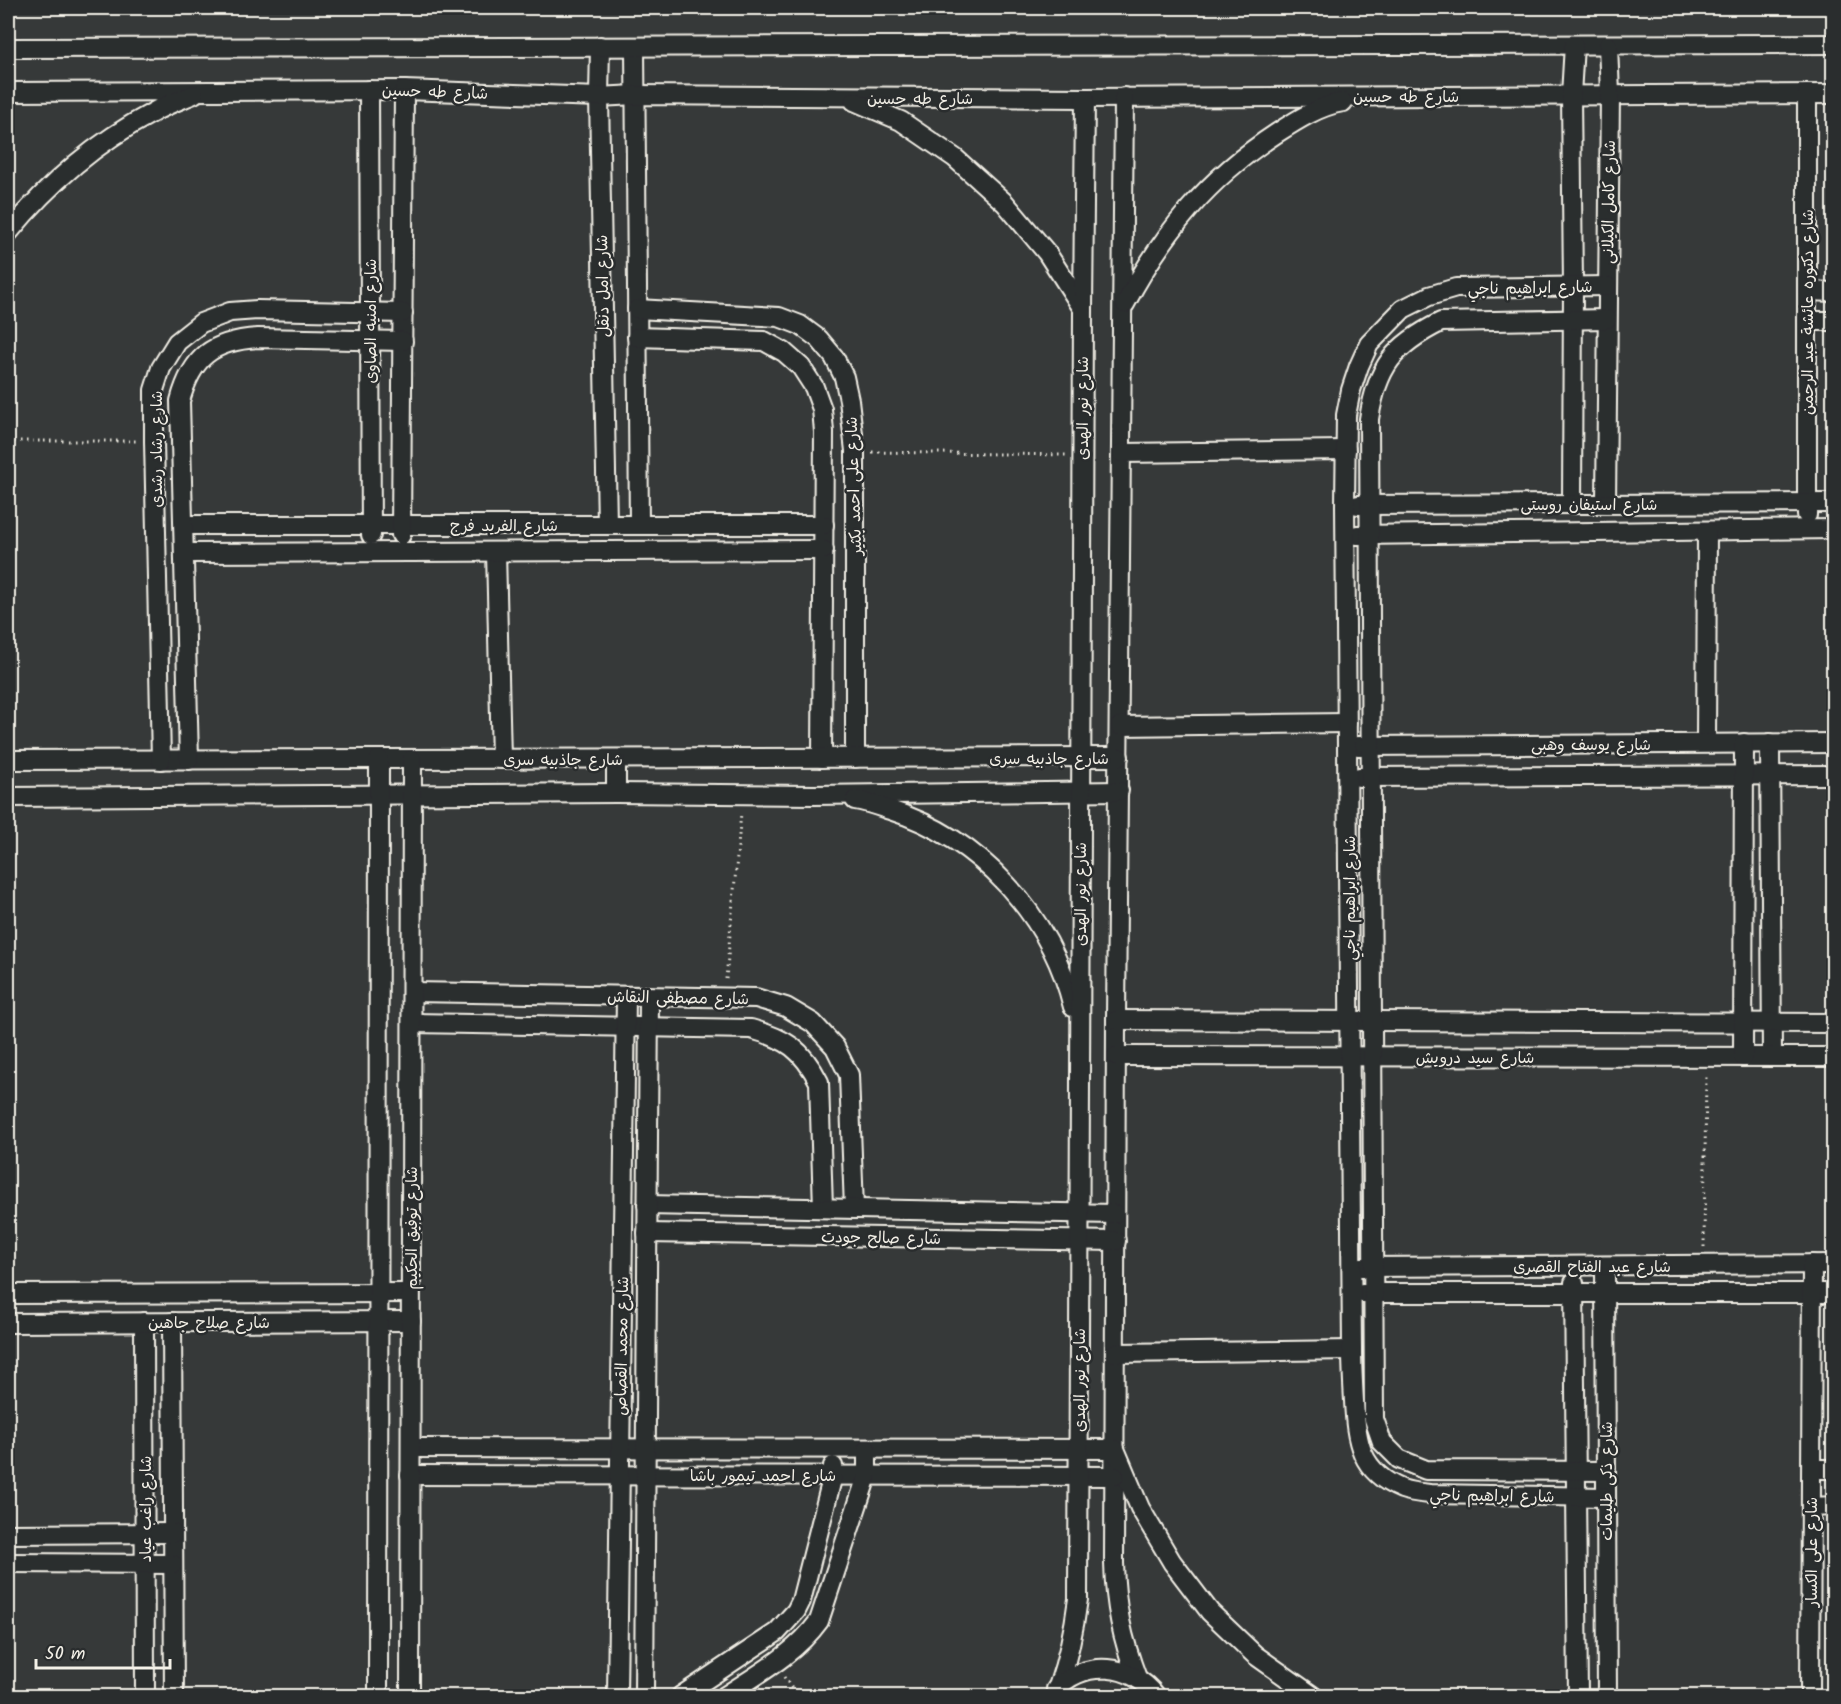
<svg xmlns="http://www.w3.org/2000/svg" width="1841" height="1704" font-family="Kalam,'Playpen Sans Arabic',sans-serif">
	<rect width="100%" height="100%" fill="#363939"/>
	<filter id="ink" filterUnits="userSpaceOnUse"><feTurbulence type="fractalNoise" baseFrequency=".0167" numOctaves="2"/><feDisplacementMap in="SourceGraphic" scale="12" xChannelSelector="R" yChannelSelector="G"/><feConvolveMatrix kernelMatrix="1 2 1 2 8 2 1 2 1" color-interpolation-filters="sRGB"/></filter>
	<g filter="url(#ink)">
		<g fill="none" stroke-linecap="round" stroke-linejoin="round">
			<defs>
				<g id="minor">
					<polyline points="600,46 599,97 607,525"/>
					<polyline points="635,47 639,525"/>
					<polyline points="8,48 1834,44"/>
					<polyline points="369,90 371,535"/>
					<polyline points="8,92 404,90 599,97 635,95 1085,98 1834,94"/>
					<polyline points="1807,94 1807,515"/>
					<path d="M1124,97L1116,1020L1114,1563C1115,1605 1122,1638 1137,1678"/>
					<polyline points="854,101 901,121 955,158 1005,203 1047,253 1083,309"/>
					<path d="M8,233C48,184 95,143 152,113C165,105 180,100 194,94"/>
					<polyline points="1807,291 1834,292"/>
					<path d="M1125,304C1163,233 1208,178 1277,133C1297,120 1319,106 1343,102"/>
					<polyline points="637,309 779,317 800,325 819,339 834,357 844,377 849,400 855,451 855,758"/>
					<polyline points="1807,321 1834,321"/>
					<polyline points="637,337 764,341 784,352 801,367 814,387 822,409 824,432 822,758"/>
					<polyline points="1122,453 1346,450"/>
					<polyline points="1572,504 1573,286 1571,95 1574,45"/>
					<polyline points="1606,504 1610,94 1608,45"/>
					<polyline points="1358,505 1834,503"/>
					<polyline points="184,525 824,525"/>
					<polyline points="401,535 404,90"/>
					<polyline points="1357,535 1834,529"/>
					<polyline points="496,552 501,759"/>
					<polyline points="184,553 824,550"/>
					<polyline points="1120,726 1347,723"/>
					<polyline points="1706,743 1707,531"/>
					<polyline points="1770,743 1772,1057"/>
					<polyline points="1358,746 1834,743"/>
					<polyline points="8,760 1119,757"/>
					<polyline points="161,760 154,441 154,390 161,368 177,342 201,323 230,312 257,310 403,313"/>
					<path d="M189,760L180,401C192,357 212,341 258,338L403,341"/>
					<polyline points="1359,777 1834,775"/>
					<polyline points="616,793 616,759"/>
					<polyline points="8,797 616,793 814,795 1119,791"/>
					<path d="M855,800C867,802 878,806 890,810C980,838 1051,916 1073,1007"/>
					<polyline points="412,992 756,998 786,1007 813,1023 835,1047 849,1075 854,1209"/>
					<polyline points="1116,1020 1834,1023"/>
					<path d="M412,1023L751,1029C787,1039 802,1049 819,1082L823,1208"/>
					<polyline points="1116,1056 1834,1057"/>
					<polyline points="1743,1057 1744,743"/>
					<polyline points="647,1205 1115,1214"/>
					<polyline points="647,1233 1116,1241"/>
					<polyline points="1605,1266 1607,1696"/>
					<polyline points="1361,1267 1834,1264"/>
					<polyline points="1574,1283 1578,1696"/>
					<polyline points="1362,1293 1834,1293"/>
					<polyline points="8,1294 410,1293"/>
					<polyline points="144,1322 145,1696"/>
					<polyline points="172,1322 174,1696"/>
					<polyline points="8,1323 411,1321"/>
					<polyline points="1115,1353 1352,1350"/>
					<polyline points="411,1448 1115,1449 1140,1508 1172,1562 1210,1612 1255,1655 1313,1696"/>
					<polyline points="1812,1469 1834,1469"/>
					<path d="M1606,1471L1426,1470L1399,1459L1382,1442L1374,1419L1369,419C1377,367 1394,345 1441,322L1607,319"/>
					<polyline points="410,1475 1115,1476"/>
					<path d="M1606,1497L1430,1494C1421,1493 1410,1492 1402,1489C1360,1472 1356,1441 1354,1401C1353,1384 1352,1367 1352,1350L1345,505L1346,415L1351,390L1359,366L1369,344L1403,309L1429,296L1456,288L1607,286"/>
					<polyline points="1811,1507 1834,1506"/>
					<polyline points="8,1534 173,1533"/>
					<polyline points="8,1563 173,1564"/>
					<path d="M1058,1687C1068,1658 1074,1630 1078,1599L1083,309L1085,98"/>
					<path d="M1056,1689C1085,1659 1131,1663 1156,1696"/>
					<polyline points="378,1696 379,759"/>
					<polyline points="410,1696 412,759"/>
					<polyline points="617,1696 626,996"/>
					<polyline points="644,1696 649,997"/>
					<polyline points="681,1696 777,1632 796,1611 801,1601 833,1475 833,1466"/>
					<path d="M725,1696C758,1674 795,1654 819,1621L867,1476V1449"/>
					<polyline points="1810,1696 1812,1264"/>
				</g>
			</defs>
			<use href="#minor" stroke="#f4f1e8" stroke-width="22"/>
			<g stroke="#f4f1e8" stroke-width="3" stroke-dasharray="1.5 4.5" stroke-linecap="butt">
				<polyline points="8,441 137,441"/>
				<polyline points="872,452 1066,455"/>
				<polyline points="726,979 741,813"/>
				<polyline points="1704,1247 1706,1074"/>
				<polyline points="784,1677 797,1696"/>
			</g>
			<use href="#minor" stroke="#2a2d2e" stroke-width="18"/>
		</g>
	</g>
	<g text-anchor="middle" stroke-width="5" stroke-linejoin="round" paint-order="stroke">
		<g font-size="16" fill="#f4f1e8" stroke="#2a2d2e">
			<text transform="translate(435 91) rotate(2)" y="6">شارع طه حسين</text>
			<text x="1406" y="102">شارع طه حسين</text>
			<text x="920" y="104">شارع طه حسين</text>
			<text transform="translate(1608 202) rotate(-89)" y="6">شارع كامل الكيلانى</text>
			<text transform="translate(602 286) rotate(-91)" y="6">شارع امل دنقل</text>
			<text transform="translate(1530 287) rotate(-1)" y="6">شارع ابراهيم ناجي</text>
			<text transform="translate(1807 312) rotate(-90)" y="6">شارع دكتوره عائشة عبد الرحمن</text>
			<text transform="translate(370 321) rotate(-90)" y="6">شارع امنيه الصاوى</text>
			<text transform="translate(1082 408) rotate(-90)" y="6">شارع نور الهدى</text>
			<text transform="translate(156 449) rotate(-90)" y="6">شارع رشاد رشدى</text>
			<text transform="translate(853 486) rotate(-92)" y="6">شارع على احمد بكثير</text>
			<text x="1589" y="510">شارع استيفان روستى</text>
			<text x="504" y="531">شارع الفريد فرج</text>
			<text x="1591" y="750">شارع يوسف وهبى</text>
			<text x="1049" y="764">شارع جاذبيه سرى</text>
			<text x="563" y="765">شارع جاذبيه سرى</text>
			<text transform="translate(1080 894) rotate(-90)" y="6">شارع نور الهدى</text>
			<text transform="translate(1349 898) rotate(-90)" y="6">شارع ابراهيم ناجي</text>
			<text transform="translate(678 997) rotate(1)" y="6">شارع مصطفى النقاش</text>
			<text x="1475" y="1063">شارع سيد درويش</text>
			<text transform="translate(411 1228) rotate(-90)" y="6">شارع توفيق الحكيم</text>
			<text transform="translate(881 1237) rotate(1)" y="6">شارع صالح جودت</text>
			<text x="1592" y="1272">شارع عبد الفتاح القصرى</text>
			<text x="209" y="1328">شارع صلاح جاهين</text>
			<text transform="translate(621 1346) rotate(-89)" y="6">شارع محمد القصاص</text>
			<text transform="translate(1079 1380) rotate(-90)" y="6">شارع نور الهدى</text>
			<text x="763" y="1481">شارع احمد تيمور باشا</text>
			<text transform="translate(1606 1481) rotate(-90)" y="6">شارع ذكى طليمات</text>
			<text transform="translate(1492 1495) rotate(1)" y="6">شارع ابراهيم ناجي</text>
			<text transform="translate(145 1509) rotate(-90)" y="6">شارع راغب عياد</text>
			<text transform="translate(1811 1552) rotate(-90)" y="6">شارع على الكسار</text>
		</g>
	</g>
	<rect width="1841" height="1704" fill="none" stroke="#2a2d2e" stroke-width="30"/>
	<rect x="15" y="15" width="1811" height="1674" fill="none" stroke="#f4f1e8" stroke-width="2" filter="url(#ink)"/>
	<path d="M36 1659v9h134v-9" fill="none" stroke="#f4f1e8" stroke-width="3"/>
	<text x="45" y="1659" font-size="18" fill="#f4f1e8" stroke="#2a2d2e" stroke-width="4.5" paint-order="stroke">50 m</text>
</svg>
